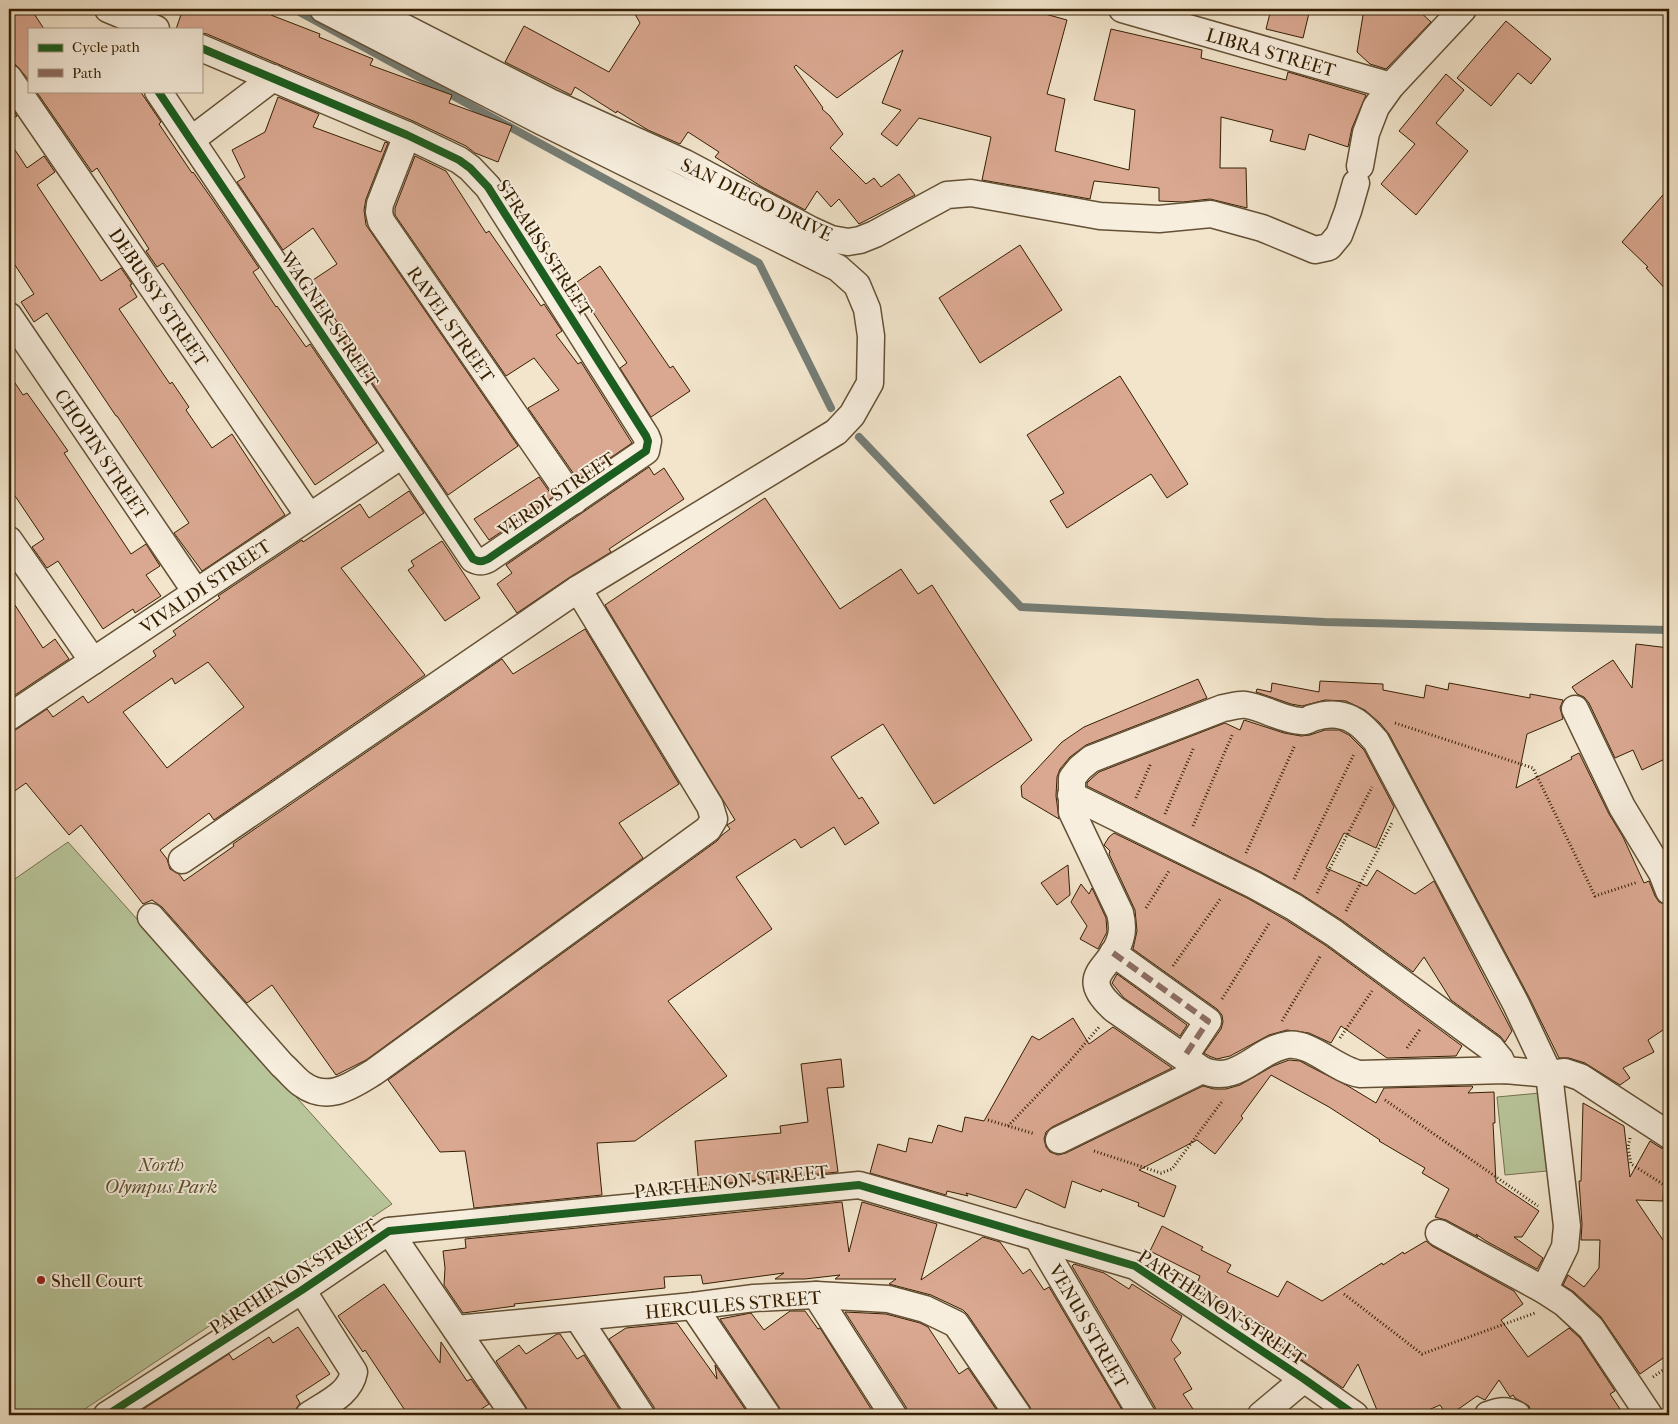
<svg xmlns="http://www.w3.org/2000/svg" width="1678" height="1424" font-family="'IM FELL French Canon',serif">
	<rect width="100%" height="100%" fill="#f2e5cc"/>
	<filter id="stains"><feTurbulence type="fractalNoise" baseFrequency=".004" numOctaves="4"/><feColorMatrix values="0 0 0 0 .2 0 0 0 0 .09 0 0 0 0 .02 0 0 0 .5 -.17"/></filter>
	<radialGradient id="worn" r=".72"><stop offset=".6" stop-color="#630" stop-opacity="0"/><stop offset="1" stop-color="#630" stop-opacity=".3"/></radialGradient>
	<g fill="#b8c59a" stroke="#76724e">
		<polygon points="68,842 392,1204 76,1415 9,1415 9,883"/>
		<polygon points="1540,1093 1547,1171 1505,1175 1497,1097"/>
	</g>
	<g fill="none" stroke-linecap="round" stroke-linejoin="round">
		<g stroke="#757d75" stroke-width="8">
			<polyline points="294,9 759,263 831,408"/>
			<polyline points="859,437 1021,607 1325,622 1669,630"/>
		</g>
	</g>
	<g fill="#daa891" stroke="#351f01" fill-rule="evenodd">
		<polygon points="9,9 31,9 44,29 29,29 29,80 16,65 9,63"/>
		<polygon points="183,9 273,9 271,15 320,34 319,37 373,59 370,65 452,95 449,103 512,126 498,162 475,153 466,146 413,121 207,34 201,33 201,29 176,29"/>
		<polygon points="632,9 1027,9 1067,20 1047,94 1065,99 1055,151 1129,170 1135,110 1094,100 1111,29 1202,50 1201,58 1286,80 1288,72 1366,95 1352,128 1348,147 1309,134 1305,150 1270,141 1273,130 1221,117 1220,168 1246,168 1247,208 1210,199 1183,202 1159,201 1159,188 1094,181 1090,199 982,180 991,137 919,118 897,146 881,134 901,110 882,103 903,50 837,98 796,65 794,67 823,108 822,109 830,116 843,134 830,148 866,184 874,178 881,187 899,174 915,195 859,224 839,199 831,207 817,191 805,210 762,187 715,157 719,152 688,132 680,144 648,130 617,111 616,113 575,87 571,95 505,62 524,26 609,72 640,23"/>
		<polygon points="1271,9 1310,9 1303,38 1266,29"/>
		<polygon points="1364,9 1417,9 1431,22 1386,69 1370,64 1357,52"/>
		<polygon points="1506,21 1551,59 1531,84 1518,73 1491,106 1457,78"/>
		<polygon points="1446,74 1464,90 1436,123 1468,151 1416,215 1381,184 1415,144 1399,131"/>
		<polygon points="36,91 140,91 161,122 159,124 192,173 193,172 212,199 259,268 253,272 276,307 277,306 306,347 310,344 377,443 315,485 163,263 157,267 146,251 149,249 97,168 92,172"/>
		<polygon points="278,97 319,114 313,127 381,152 385,142 388,143 366,199 364,210 366,225 518,446 448,495 335,328 337,326 335,323 337,322 310,282 337,264 313,228 283,250 237,182 245,177 232,150 265,132"/>
		<polygon points="9,104 17,116 9,121"/>
		<polygon points="9,141 27,168 44,156 55,172 37,185 101,281 121,268 132,284 130,285 137,297 119,309 170,384 172,382 189,407 186,410 212,448 232,434 285,515 202,571 174,533 189,523 117,416 116,416 47,313 34,322 21,302 34,294 9,256"/>
		<polygon points="415,156 446,171 486,233 489,231 541,306 544,304 562,331 556,335 578,364 581,362 632,443 578,480 528,408 559,390 534,358 506,376 395,215 395,208"/>
		<polygon points="1669,188 1669,293 1646,268 1648,267 1622,242"/>
		<polygon points="1020,245 1062,310 980,363 939,298"/>
		<polygon points="600,266 670,368 673,366 690,391 651,417 620,368 627,363 574,284"/>
		<polygon points="9,374 23,395 27,393 52,428 68,451 64,453 131,554 146,544 160,566 146,575 161,596 135,613 133,609 103,629 58,561 47,568 32,547 44,539 9,487"/>
		<polygon points="1120,376 1188,484 1167,498 1151,474 1067,528 1050,501 1064,493 1027,435"/>
		<polygon points="649,467 654,475 664,468 684,499 609,549 611,552 570,577 517,613 497,584 512,573 506,565"/>
		<polygon points="539,477 553,497 489,540 474,519"/>
		<path d="M409,491L424,513L341,568L425,675L214,820L209,813L160,850L167,859L170,869L179,874L184,881L234,846L233,844L502,659L513,674L585,629L679,784L619,823L643,858L366,1060L336,1075L272,985L247,1003L162,907L152,900L143,904L81,825L69,835L26,783L9,795V732L17,729L47,709L53,717L83,696L88,703L156,656L153,651L176,635L173,631L220,598L218,596L302,540L303,542L360,504L369,518ZM208,662L244,707L167,768L123,712L172,678L175,684Z"/>
		<polygon points="765,498 840,609 901,569 918,594 932,585 1032,740 934,804 883,724 831,757 859,799 862,797 879,823 845,845 834,827 801,848 795,839 736,877 772,929 668,1001 727,1076 635,1141 597,1143 602,1195 474,1208 465,1151 440,1152 388,1080 717,841 722,835 730,829 727,825 735,820 605,605"/>
		<polygon points="442,541 480,598 445,621 408,570 414,566 411,561"/>
		<polygon points="9,596 43,648 55,639 69,659 9,699"/>
		<polygon points="1636,644 1669,648 1669,757 1642,770 1633,750 1615,758 1589,703 1584,697 1577,694 1572,687 1613,660 1632,688"/>
		<polygon points="1198,679 1207,698 1086,745 1070,757 1060,769 1057,777 1056,796 1059,819 1022,797 1021,786 1062,742 1084,727"/>
		<polygon points="1320,681 1383,684 1383,690 1424,698 1426,685 1448,690 1449,683 1530,698 1530,694 1563,700 1560,708 1563,719 1527,734 1516,788 1572,759 1571,757 1579,753 1609,814 1623,837 1644,883 1649,881 1655,896 1659,902 1669,906 1669,1026 1648,1040 1654,1052 1623,1068 1630,1078 1620,1085 1585,1063 1569,1058 1559,1058 1529,997 1389,734 1380,723 1365,710 1346,701 1325,700 1302,706 1291,704 1256,692 1257,689 1271,692 1272,683 1319,692"/>
		<polygon points="1244,720 1284,733 1301,736 1310,735 1325,730 1339,730 1349,735 1364,750 1394,807 1376,848 1344,833 1326,868 1367,886 1377,870 1415,894 1434,881 1512,1031 1505,1042 1500,1036 1451,1000 1424,957 1413,972 1343,921 1301,894 1261,872 1087,786 1087,783 1091,779 1099,772 1225,723 1240,730"/>
		<polygon points="1114,833 1247,898 1286,920 1325,945 1462,1046 1456,1056 1387,1058 1341,1026 1331,1043 1309,1033 1287,1030 1269,1035 1230,1056 1217,1059 1209,1056 1204,1053 1221,1029 1223,1022 1222,1015 1217,1009 1133,949 1137,931 1135,910 1109,854 1110,851 1104,845 1109,837"/>
		<polygon points="1068,865 1070,895 1057,905 1041,883"/>
		<polygon points="1081,884 1089,894 1092,888 1106,918 1107,932 1098,949 1080,939 1087,926 1071,902"/>
		<polygon points="1117,974 1187,1025 1180,1036 1124,998 1112,983"/>
		<polygon points="1073,1018 1089,1044 1113,1027 1172,1068 1052,1127 1046,1132 1044,1139 1046,1147 1050,1152 1058,1155 1066,1153 1203,1086 1214,1089 1226,1089 1240,1085 1273,1066 1289,1060 1300,1061 1307,1065 1348,1086 1376,1103 1384,1088 1472,1086 1473,1087 1468,1093 1494,1092 1495,1123 1493,1123 1496,1182 1539,1211 1522,1237 1514,1237 1543,1258 1537,1269 1486,1241 1476,1234 1478,1237 1446,1220 1435,1217 1449,1189 1422,1173 1425,1168 1379,1141 1380,1140 1329,1107 1271,1075 1241,1116 1243,1118 1215,1154 1197,1140 1139,1170 1176,1186 1164,1217 1138,1206 1139,1203 1102,1189 1101,1192 1072,1181 1065,1208 1026,1189 1016,1208 966,1193 968,1196 947,1191 946,1195 870,1173 878,1144 906,1152 909,1138 932,1143 938,1125 962,1132 965,1117 984,1121 1032,1036 1039,1040"/>
		<polygon points="841,1059 844,1087 827,1088 838,1172 699,1186 695,1141 781,1133 780,1126 808,1122 801,1064"/>
		<polygon points="1583,1103 1624,1126 1630,1177 1650,1141 1661,1148 1669,1150 1669,1181 1664,1178 1663,1201 1636,1200 1669,1249 1669,1354 1640,1374 1601,1317 1574,1292 1563,1285 1568,1275 1584,1287 1599,1268 1600,1240 1581,1240 1582,1224 1579,1181 1581,1181"/>
		<polygon points="842,1202 849,1252 862,1202 937,1224 921,1280 983,1237 1000,1242 1023,1274 1030,1269 1044,1290 1049,1287 1125,1415 1033,1415 1030,1407 968,1315 963,1310 931,1295 889,1284 896,1279 835,1279 840,1275 805,1279 775,1279 784,1273 703,1284 701,1275 664,1277 665,1288 514,1304 515,1306 463,1313 444,1285 445,1268 443,1251 466,1248 465,1239"/>
		<polygon points="1162,1226 1203,1247 1201,1250 1231,1265 1227,1272 1278,1297 1287,1281 1322,1301 1382,1263 1383,1265 1403,1252 1404,1254 1426,1241 1432,1246 1514,1291 1523,1304 1501,1320 1528,1357 1569,1328 1580,1338 1615,1391 1610,1394 1624,1415 1532,1415 1529,1406 1515,1398 1513,1395 1510,1397 1499,1380 1485,1400 1477,1396 1450,1415 1447,1415 1440,1405 1417,1415 1379,1415 1358,1364 1343,1388 1262,1333 1266,1326 1216,1302 1195,1288 1200,1276 1150,1251"/>
		<polygon points="1074,1264 1104,1273 1129,1289 1132,1284 1182,1316 1171,1340 1181,1353 1174,1359 1192,1389 1183,1394 1197,1415 1157,1415 1155,1407 1072,1266"/>
		<polygon points="384,1284 440,1363 441,1342 467,1381 471,1379 489,1404 472,1415 408,1415 365,1350 363,1352 338,1316"/>
		<polygon points="790,1311 805,1311 818,1329 820,1328 873,1412 867,1415 782,1415 779,1407 720,1319 751,1313 764,1330"/>
		<polygon points="845,1312 886,1314 920,1323 928,1327 959,1374 968,1368 1000,1415 908,1415 906,1407"/>
		<polygon points="677,1323 717,1379 715,1365 749,1415 656,1415 654,1407 609,1339 626,1328"/>
		<polygon points="298,1327 330,1374 296,1396 300,1403 292,1415 134,1415 229,1354 233,1360 269,1337 273,1343"/>
		<polygon points="557,1334 560,1334 577,1359 584,1355 623,1415 529,1415 526,1407 496,1361 519,1345 526,1354"/>
	</g>
	<g fill="none" stroke-linecap="round" stroke-linejoin="round">
		<defs>
			<g id="minor">
				<polyline points="108,9 156,29"/>
				<polyline points="368,9 550,102 685,163 811,230 831,239 848,242 860,240 875,234 947,195 971,193 1100,216 1159,219 1211,214 1262,228 1315,250 1329,247 1339,235 1348,211 1356,183"/>
				<polyline points="1122,9 1391,86"/>
				<polyline points="9,78 309,516"/>
				<path d="M158,91L473,559C479,562 482,562 488,559L646,451L648,441L646,436L488,187L470,168L459,160L407,135L201,48"/>
				<polyline points="407,135 380,204 379,212 381,221 574,501"/>
				<polyline points="191,140 273,78"/>
				<polyline points="1360,166 1366,133 1376,107 1391,86 1463,9"/>
				<polyline points="9,316 196,592"/>
				<polyline points="9,540 93,661"/>
				<polyline points="1575,709 1622,807 1662,873 1669,891"/>
				<polyline points="9,717 402,455"/>
				<polyline points="1071,795 1254,885 1294,907 1334,933 1491,1048 1500,1059 1505,1070"/>
				<polyline points="182,860 578,589 836,432 852,415 870,383 871,336 867,309 857,285 838,268 543,122 323,9"/>
				<path d="M151,917L282,1065C289,1071 295,1079 302,1084C328,1103 351,1086 374,1072L708,829L714,819L710,806L578,589"/>
				<polyline points="1113,953 1208,1021 1184,1057"/>
				<path d="M1202,1070L1114,1009C1074,973 1114,970 1121,936C1123,928 1122,921 1120,913L1072,812V778L1080,768L1091,759L1223,708C1230,707 1239,704 1246,705C1265,708 1282,720 1301,721C1306,722 1308,720 1312,718C1321,715 1333,713 1343,716C1357,719 1367,731 1376,741L1516,1004L1549,1074L1567,1226L1565,1247L1544,1290"/>
				<path d="M1059,1140L1202,1070C1237,1086 1256,1050 1287,1045C1310,1041 1336,1070 1360,1074L1505,1070L1549,1074L1565,1072L1580,1077L1669,1135"/>
				<polyline points="389,1231 514,1415"/>
				<polyline points="1439,1233 1544,1290 1564,1303 1591,1328 1649,1415"/>
				<polyline points="1037,1237 1142,1415"/>
				<path d="M302,1290L354,1372C350,1394 327,1403 309,1415"/>
				<polyline points="816,1295 893,1415"/>
				<polyline points="693,1306 767,1415"/>
				<polyline points="578,1318 641,1415"/>
				<polyline points="456,1329 693,1306 754,1298 816,1295 888,1299 925,1309 956,1324 1018,1415"/>
				<polyline points="107,1415 302,1290 389,1231 859,1185 1135,1266 1304,1379 1355,1415"/>
				<polyline points="1261,1415 1304,1379"/>
				<path d="M1488,1415C1499,1411 1506,1409 1517,1415"/>
			</g>
		</defs>
		<use href="#minor" stroke="#645034" stroke-width="29"/>
		<g stroke="#351f01" stroke-width="3" stroke-dasharray="1 2.5" stroke-linecap="butt">
			<polyline points="1395,723 1533,768 1595,896 1638,882"/>
			<polyline points="1136,798 1151,763"/>
			<polyline points="1165,814 1194,747"/>
			<polyline points="1193,826 1233,733"/>
			<polyline points="1246,853 1295,745"/>
			<polyline points="1294,879 1354,754"/>
			<polyline points="1317,893 1372,787"/>
			<polyline points="1146,908 1169,871"/>
			<polyline points="1346,911 1392,823"/>
			<polyline points="1173,966 1221,898"/>
			<polyline points="1222,999 1270,922"/>
			<polyline points="1282,1021 1321,955"/>
			<polyline points="1340,1038 1372,991"/>
			<polyline points="1407,1048 1421,1028"/>
			<polyline points="1385,1100 1538,1206"/>
			<polyline points="988,1120 1035,1134"/>
			<polyline points="1008,1126 1070,1061 1099,1027"/>
			<polyline points="1630,1138 1628,1147 1631,1164 1669,1188"/>
			<polyline points="1094,1151 1161,1173 1172,1169 1223,1100"/>
			<polyline points="1344,1294 1422,1354 1535,1313"/>
			<polyline points="1653,1377 1669,1366"/>
		</g>
		<use href="#minor" stroke="#f7eede" stroke-width="26"/>
		<polyline stroke="#8d6e63" stroke-width="6" stroke-dasharray="12 6" stroke-linecap="butt" points="1113,953 1208,1021 1184,1057"/>
		<defs>
			<g id="cycleway">
				<path d="M158,91L473,559C479,562 482,562 488,559L646,451L648,441L646,436L488,187L470,168L459,160L407,135L201,48"/>
				<polyline points="107,1415 302,1290 389,1231 859,1185 1135,1266 1304,1379 1355,1415"/>
			</g>
		</defs>
		<use href="#cycleway" stroke="#f7eede" stroke-width="11"/>
		<use href="#cycleway" stroke="#1b5e20" stroke-width="8"/>
	</g>
	<circle fill="#8f2418" stroke="#f7eede" stroke-width="2" cx="41" cy="1280" r="5"/>
	<g text-anchor="middle" stroke-width="4" stroke-linejoin="round" paint-order="stroke">
		<g font-size="19" fill="#351f01" stroke="#f7eede">
			<text transform="translate(1271 52) rotate(16)" y="7">LIBRA STREET</text>
			<text transform="translate(757 199) rotate(26)" y="7">SAN DIEGO DRIVE</text>
			<text transform="translate(545 248) rotate(57)" y="7">STRAUSS STREET</text>
			<text transform="translate(159 297) rotate(56)" y="7">DEBUSSY STREET</text>
			<text transform="translate(330 319) rotate(56)" y="7">WAGNER STREET</text>
			<text transform="translate(451 324) rotate(55)" y="7">RAVEL STREET</text>
			<text transform="translate(102 454) rotate(56)" y="7">CHOPIN STREET</text>
			<text transform="translate(556 494) rotate(-34)" y="7">VERDI STREET</text>
			<text transform="translate(205 586) rotate(-34)" y="7">VIVALDI STREET</text>
			<text transform="translate(731 1181) rotate(-6)" y="7">PARTHENON STREET</text>
			<text transform="translate(293 1276) rotate(-33)" y="7">PARTHENON STREET</text>
			<text transform="translate(733 1304) rotate(-5)" y="7">HERCULES STREET</text>
			<text transform="translate(1222 1307) rotate(33)" y="7">PARTHENON STREET</text>
			<text transform="translate(1089 1326) rotate(60)" y="7">VENUS STREET</text>
		</g>
		<g font-size="19" font-style="italic" fill="#5c512f" stroke="#f7eede">
			<text x="161" y="1171">North<tspan x="161" dy="22">Olympus Park</tspan></text>
		</g>
		<g font-size="19" fill="#351f01" stroke="#f7eede" text-anchor="start">
			<text x="51" y="1287">Shell Court</text>
		</g>
	</g>
	<rect width="1678" height="1424" fill="none" stroke="#f2e5cc" stroke-width="30"/>
	<rect x="10" y="10" width="1658" height="1404" fill="none" stroke="#351f01" stroke-width="2.5"/>
	<rect x="15" y="15" width="1648" height="1394" fill="none" stroke="#351f01"/>
	<rect x="28" y="28" width="175" height="65" fill="#f7eede" stroke="#a99b86"/>
	<rect x="38" y="44" width="25" height="8" fill="#1b5e20" stroke="#a99b86"/>
	<text x="72" y="52" font-size="15" fill="#351f01">Cycle path</text>
	<rect x="38" y="69" width="25" height="8" fill="#8d6e63" stroke="#a99b86"/>
	<text x="72" y="78" font-size="15" fill="#351f01">Path</text>
	<rect width="100%" height="100%" filter="url(#stains)"/>
	<rect width="100%" height="100%" fill="url(#worn)"/>
</svg>
